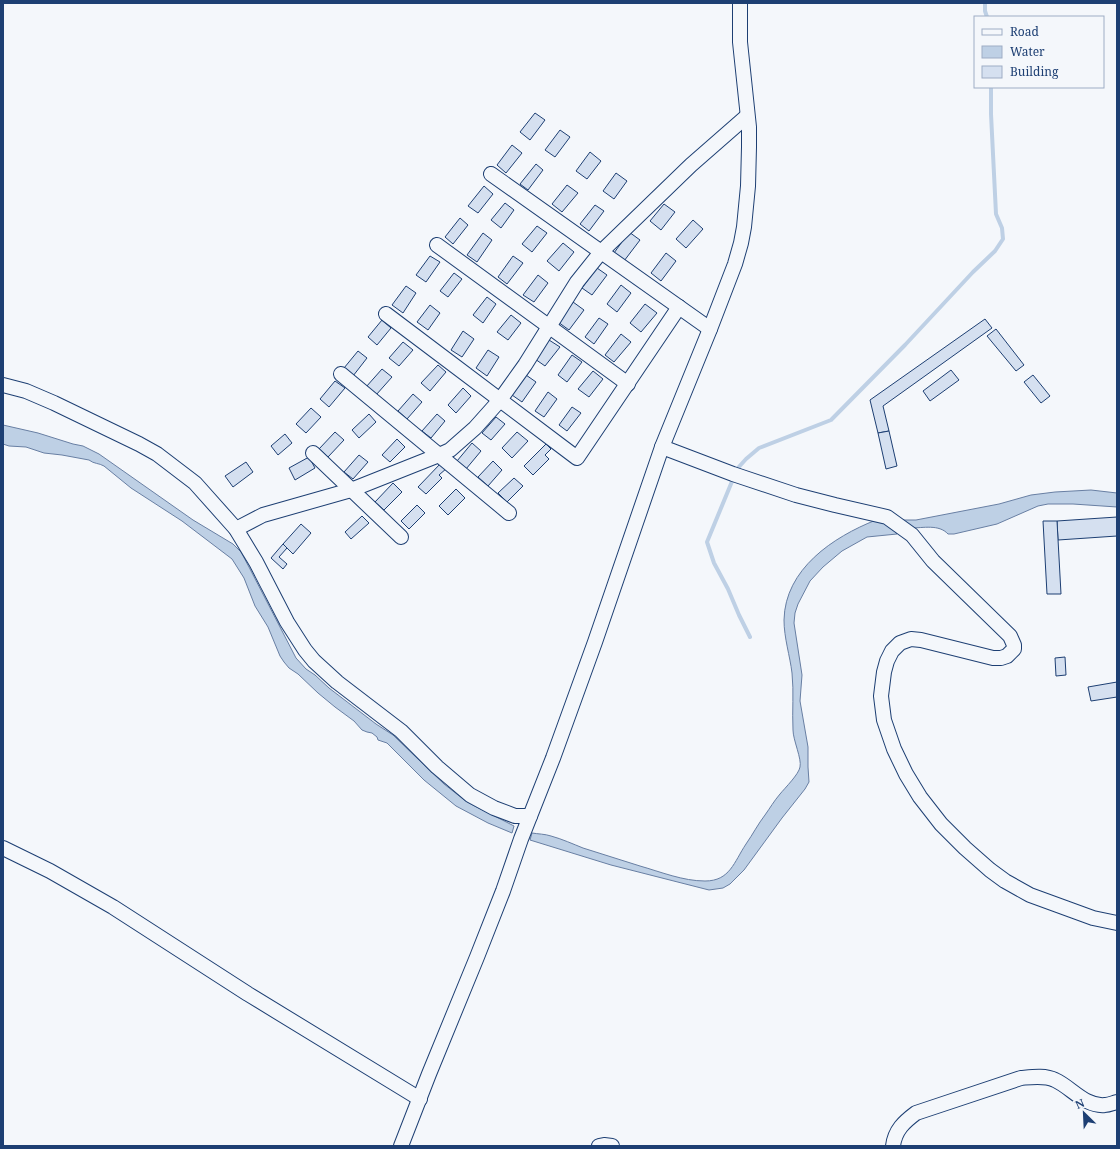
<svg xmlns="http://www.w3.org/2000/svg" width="1120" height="1149" font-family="'Noto Serif',serif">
	<rect width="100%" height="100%" fill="#f4f7fb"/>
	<g fill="#bed0e5" stroke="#687fa3">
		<path d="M3,425L38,433L73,444L83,446L99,454L193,520L233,544L241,552L250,569L296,658L306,669L315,675L329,688L376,724L393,735L444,784L467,802L514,826L512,833L488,823L456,806L424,780L387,743L378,740L377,737L372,733L367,732L362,730L354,721L335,707L318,693L298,674L289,668L284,662L280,656L268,627L255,606L244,578L232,559L182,521L131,488L104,466C99,463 94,464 89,460L62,455L44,453L26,447L9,446L3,444Z"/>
		<path d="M1091,490L1117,493V507L1073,504H1048L1038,506L997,524L954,534H948C939,524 923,528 911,528L903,520H916L999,504L1031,495L1055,492Z"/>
		<path d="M876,520L890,524L897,534L867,537L842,551L823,567L810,581L798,604L795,613L794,623L802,675L800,701L808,747V767L809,782L805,789L782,818L744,870L730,884L723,888L709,890L611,865L530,840L532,833C538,834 545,834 551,836C562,839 573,844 583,848C602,854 621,860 640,866C661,872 683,881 705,881C730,881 734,862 746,844C753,834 758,824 765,815C770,808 774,801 780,794C785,788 799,774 800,767C802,759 793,740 793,730C792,711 794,692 792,673C790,656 784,638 784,620C785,569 833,537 876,520Z"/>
	</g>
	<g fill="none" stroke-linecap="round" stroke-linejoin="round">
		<g stroke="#bed0e5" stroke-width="4">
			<polyline points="985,3 985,11 987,17"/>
			<polyline points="737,469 746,459 759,448 831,420 905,345 973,272 995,251 1003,239 1002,228 996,214 991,114 991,87"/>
			<polyline points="733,479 707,542 714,563 728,589 739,615 750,637"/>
		</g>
	</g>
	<g fill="#d5e0f0" stroke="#1d3f73">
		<polygon points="535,113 545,120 530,140 520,132"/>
		<polygon points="560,130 570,137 555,157 545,150"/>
		<polygon points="512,145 522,153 506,173 497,165"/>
		<polygon points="590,152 601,161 587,179 576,171"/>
		<polygon points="536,164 543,170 528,190 520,184"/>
		<polygon points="616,173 627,181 614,199 603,191"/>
		<polygon points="567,185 578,193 562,212 552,204"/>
		<polygon points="484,186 493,194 478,213 468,206"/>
		<polygon points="505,203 514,210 501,228 491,220"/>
		<polygon points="664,204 675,212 661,230 650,221"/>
		<polygon points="595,205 604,211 589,231 580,224"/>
		<polygon points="460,218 468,225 453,244 445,237"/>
		<polygon points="693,220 703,229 686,248 676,239"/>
		<polygon points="537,226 547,233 532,252 522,244"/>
		<polygon points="629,232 640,240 624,261 614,253"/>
		<polygon points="483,233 492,240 477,262 467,255"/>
		<polygon points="563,243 574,252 559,271 547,261"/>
		<polygon points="666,253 676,261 661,281 651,273"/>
		<polygon points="430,256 440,262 426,282 416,275"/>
		<polygon points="513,256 523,263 507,284 498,277"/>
		<polygon points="597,268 607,275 592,295 582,288"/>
		<polygon points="454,273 462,279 448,297 440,291"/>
		<polygon points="538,275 548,283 534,302 523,295"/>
		<polygon points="621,285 631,293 617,312 607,304"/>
		<polygon points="406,286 416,293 403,313 392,305"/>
		<polygon points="487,297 496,304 483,323 473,315"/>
		<polygon points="573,302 584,310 569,330 558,322"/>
		<polygon points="645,304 657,313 641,332 630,323"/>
		<polygon points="430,305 440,313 428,330 417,322"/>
		<polygon points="511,315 521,323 508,340 497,332"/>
		<polygon points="599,318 608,324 594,344 585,337"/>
		<polygon points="985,319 992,328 883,406 889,431 878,433 870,400"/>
		<polygon points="382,320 391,328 377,345 368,337"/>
		<polygon points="996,329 1024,365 1016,371 987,336"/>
		<polygon points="463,331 474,339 462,357 451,350"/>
		<polygon points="621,334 631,342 614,362 605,355"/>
		<polygon points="549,340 560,347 545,366 535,359"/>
		<polygon points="403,342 413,350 399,366 389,358"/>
		<polygon points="488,350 499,357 487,376 476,368"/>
		<polygon points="358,351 367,358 353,376 344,368"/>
		<polygon points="572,355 582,362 567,382 558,375"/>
		<polygon points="438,365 446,372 430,391 421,383"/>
		<polygon points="382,369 392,377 376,395 366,387"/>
		<polygon points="951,370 959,380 930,401 923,391"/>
		<polygon points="593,371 603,379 589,397 578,389"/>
		<polygon points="526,375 536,382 522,402 512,395"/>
		<polygon points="1033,375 1050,396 1041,403 1024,382"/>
		<polygon points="335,381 345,388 329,407 320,399"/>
		<polygon points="463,388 471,396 456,413 448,405"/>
		<polygon points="548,392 557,399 544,417 535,411"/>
		<polygon points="413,394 422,402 407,419 398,411"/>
		<polygon points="572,407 581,413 567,431 559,425"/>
		<polygon points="311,408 321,417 306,433 296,424"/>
		<polygon points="369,414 376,422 359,438 352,430"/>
		<polygon points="437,414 445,421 431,438 422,431"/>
		<polygon points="496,417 505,424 491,440 482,433"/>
		<polygon points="889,431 897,466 886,469 878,433"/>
		<polygon points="335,432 344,440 328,457 319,449"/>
		<polygon points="517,432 528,441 512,458 502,448"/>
		<polygon points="285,434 292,443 278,455 271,446"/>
		<polygon points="397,439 405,447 390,462 382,455"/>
		<polygon points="472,443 481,451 466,469 457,461"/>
		<polygon points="546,444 551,449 545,455 549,459 533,475 524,466"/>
		<polygon points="359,455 368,462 353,479 344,472"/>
		<polygon points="309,457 315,468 295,480 289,468"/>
		<polygon points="493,461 502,470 488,486 478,477"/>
		<polygon points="246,462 253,472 233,487 225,476"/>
		<polygon points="441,463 447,468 439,475 442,478 426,494 418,487"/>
		<polygon points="514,478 523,486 507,502 498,493"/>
		<polygon points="393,483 402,492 384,510 375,502"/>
		<polygon points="456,489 465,498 448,515 439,506"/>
		<polygon points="417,505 425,513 409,529 401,521"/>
		<polygon points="362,516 369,523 351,539 345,532"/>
		<polygon points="1117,517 1117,536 1058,540 1057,521"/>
		<polygon points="1043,521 1057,521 1061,594 1047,594"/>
		<polygon points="301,524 311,533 293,554 283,544"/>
		<polygon points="283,544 287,548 279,557 287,564 283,569 271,558"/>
		<polygon points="1065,657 1066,675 1056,676 1055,658"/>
		<polygon points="1117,682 1117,697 1091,701 1088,687"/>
	</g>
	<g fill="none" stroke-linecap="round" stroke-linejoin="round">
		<defs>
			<g id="minor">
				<polyline points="491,174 710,329"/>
				<polyline points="437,245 628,384"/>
				<polyline points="386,314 577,458 679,307"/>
				<polyline points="341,374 509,513"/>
				<polyline points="3,385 26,391 54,403 139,444 157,454 195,483 236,529 256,562 287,622 305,650 314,661 337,682 401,731 437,767 470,795 494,808 515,816 530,816"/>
				<polyline points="662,447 733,474 796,495 835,505 887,517 912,535 933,561 1010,636 1014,645 1014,649 1007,656 1001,658 993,658 921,640 911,639 900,643 892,651 887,661 884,672 881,696 884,720 894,749 906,774 920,797 941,824 965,848 990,870 1005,881 1030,895 1093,918 1117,923"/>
				<polyline points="313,453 401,537"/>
				<polyline points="236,529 263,515 351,490 439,455 450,450 475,428 500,400 525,365 577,282 601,252 691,165 747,116"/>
				<polyline points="3,848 50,871 113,907 248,994 420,1099"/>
				<polyline points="401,1146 429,1074 477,957 503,891 521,839 553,758 595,642 662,447 710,329 735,264 741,243 744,227 748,186 749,147 749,127 740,42 740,3"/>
				<polyline points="599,1146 604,1145 612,1146"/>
				<path d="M893,1146C895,1130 904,1122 916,1113L1021,1078C1032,1077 1045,1075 1055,1080C1071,1087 1085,1107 1105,1105C1109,1105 1113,1103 1117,1102"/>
			</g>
		</defs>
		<use href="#minor" stroke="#1d3f73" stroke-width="16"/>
		<use href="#minor" stroke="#f4f7fb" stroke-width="14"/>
	</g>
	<rect width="1120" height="1149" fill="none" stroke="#1d3f73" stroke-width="8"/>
	<rect x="974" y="16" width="130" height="72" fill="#f4f7fb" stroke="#9eadc5"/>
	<rect x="982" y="29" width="20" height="6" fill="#f4f7fb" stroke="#9eadc5"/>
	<text x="1010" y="36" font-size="12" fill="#1d3f73">Road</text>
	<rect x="982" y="46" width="20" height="12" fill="#bed0e5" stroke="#9eadc5"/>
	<text x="1010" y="56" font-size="12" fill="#1d3f73">Water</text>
	<rect x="982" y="66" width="20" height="12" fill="#d5e0f0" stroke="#9eadc5"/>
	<text x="1010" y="76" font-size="12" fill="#1d3f73">Building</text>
	<g transform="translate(1084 1113) rotate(336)" stroke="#f4f7fb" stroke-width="3" paint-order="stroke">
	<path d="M0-3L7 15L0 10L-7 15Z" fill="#1d3f73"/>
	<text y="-6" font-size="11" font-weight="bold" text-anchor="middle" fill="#1d3f73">N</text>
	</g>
</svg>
